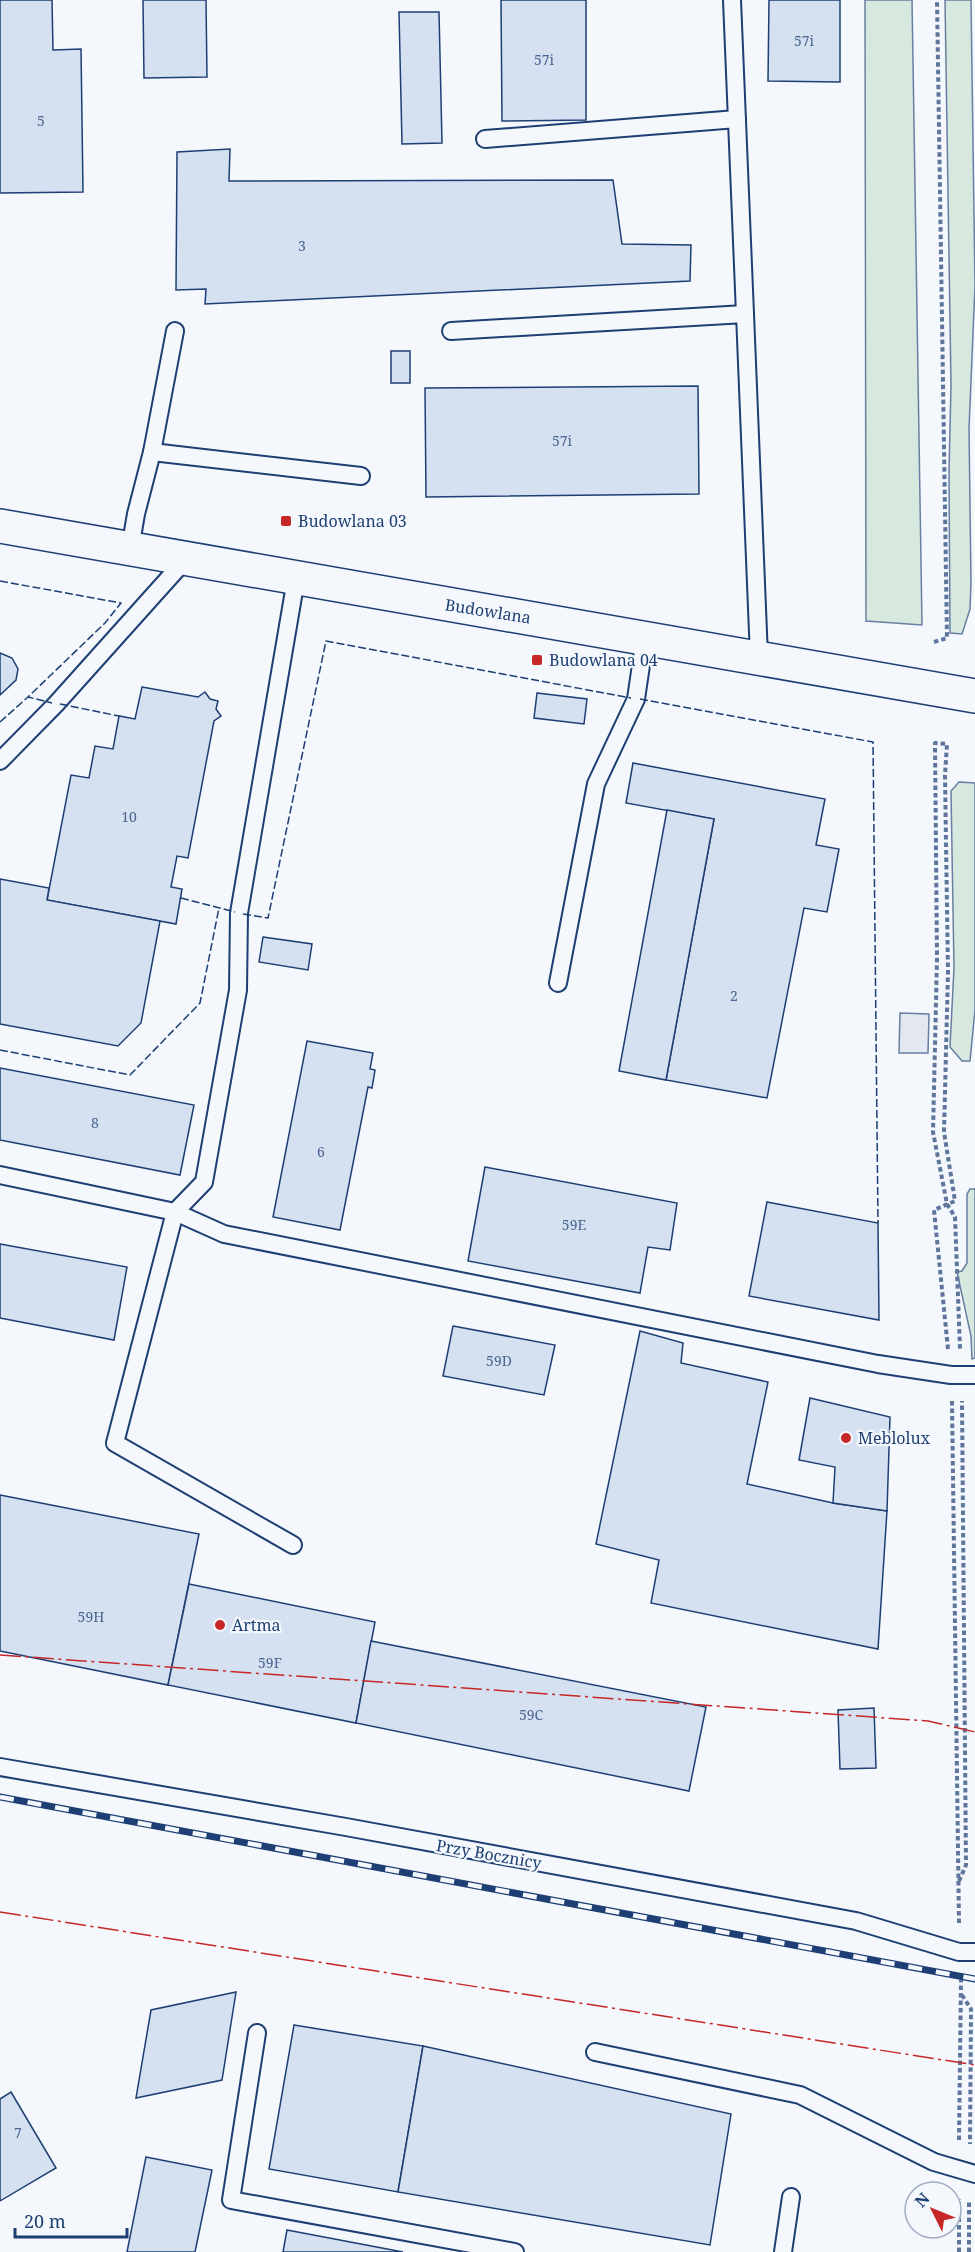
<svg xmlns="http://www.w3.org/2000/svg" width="975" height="2252" font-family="'Noto Serif',serif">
	<rect width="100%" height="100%" fill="#f4f7fb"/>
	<g fill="#d7e8df" stroke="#687fa3" stroke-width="1.5">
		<polygon points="865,0 912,0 922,625 866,621"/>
		<polygon points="945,0 971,0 975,286 969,429 971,583 970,609 962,634 950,633 949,472 951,385"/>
		<polygon points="959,782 975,783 975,1010 970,1061 962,1061 950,1047 954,968 951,791"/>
		<polygon points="970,1189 975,1189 975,1358 972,1359 971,1336 957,1272 962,1271 967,1263 967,1194"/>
	</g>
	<polygon fill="#e3e8f0" stroke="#687fa3" stroke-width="1.5" points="900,1013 929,1014 928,1053 899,1053"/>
	<g fill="#d5e0f0" stroke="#1d3f73" stroke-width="1.5">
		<polygon points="0,0 52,0 53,50 81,49 83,192 0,193"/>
		<polygon points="143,0 206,0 207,77 144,78"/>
		<polygon points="501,0 586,0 586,120 502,121"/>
		<polygon points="769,0 840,0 840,82 768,81"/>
		<polygon points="399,12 439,12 442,143 402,144"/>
		<polygon points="230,149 229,181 613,180 622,244 691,245 690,281 205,304 206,289 176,290 177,152"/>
		<rect x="391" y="351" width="19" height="32"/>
		<polygon points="698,386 699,494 426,497 425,388"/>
		<polygon points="0,653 12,658 18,669 16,680 0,695"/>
		<polygon points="142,687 198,697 205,692 210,699 218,701 216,709 221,716 214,721 188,858 177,856 171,887 182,889 176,924 47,900 71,775 89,778 95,746 113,749 119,716 135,719"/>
		<polygon points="537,693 587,699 584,724 534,718"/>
		<polygon points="633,763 825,799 816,845 839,849 827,912 804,908 767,1098 666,1080 714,819 626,803"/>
		<polygon points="667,810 714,819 666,1080 619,1071"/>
		<polygon points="0,879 49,888 47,900 160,921 141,1023 118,1046 0,1024"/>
		<polygon points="263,937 312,944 308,970 259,962"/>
		<polygon points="307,1041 373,1053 370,1069 375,1070 372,1088 368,1087 340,1230 273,1217"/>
		<polygon points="0,1068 194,1105 180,1175 0,1140"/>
		<polygon points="485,1167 677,1203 670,1250 648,1247 640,1293 468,1261"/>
		<polygon points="767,1202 878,1223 879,1320 749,1296"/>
		<polygon points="0,1244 127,1267 114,1340 0,1318"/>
		<polygon points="453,1326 555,1345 544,1395 443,1376"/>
		<polygon points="640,1331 683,1343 681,1363 768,1382 747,1484 833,1503 887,1511 878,1649 651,1603 659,1560 596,1544"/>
		<polygon points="810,1398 890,1417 887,1511 833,1503 835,1467 799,1460"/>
		<polygon points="0,1495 199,1534 168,1685 0,1651"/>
		<polygon points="189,1584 375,1622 356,1723 168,1685"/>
		<polygon points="371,1641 706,1707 689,1791 356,1723"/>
		<polygon points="874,1708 876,1768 840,1769 838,1710"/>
		<polygon points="236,1992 222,2080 136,2098 151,2010"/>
		<polygon points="294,2025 423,2046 398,2192 269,2169"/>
		<polygon points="423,2046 731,2114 710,2245 398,2192"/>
		<polygon points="11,2092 56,2168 0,2201 0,2099"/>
		<polygon points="146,2157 212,2170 195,2252 127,2252"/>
		<polygon points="287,2230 403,2252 283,2252"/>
	</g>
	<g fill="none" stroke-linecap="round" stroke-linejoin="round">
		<defs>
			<g id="lane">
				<polyline points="732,0 745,314"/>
				<polyline points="485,139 737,119"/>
				<polyline points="451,331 745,314 759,657"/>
				<polyline points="152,452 361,476"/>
				<polyline points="130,549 136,514 152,452 175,331"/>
				<polyline points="0,761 56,704 186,559"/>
				<polyline points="558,983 596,784 636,699 645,638"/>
				<polyline points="0,1175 175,1212 224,1234 878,1364 951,1375 975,1375"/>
				<polyline points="293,1545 115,1443 175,1212 204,1182 238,990 239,913 296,579"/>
				<polyline points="0,1767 346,1827 856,1921 959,1952 975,1952"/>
				<polyline points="257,2033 231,2200 515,2252"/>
				<polyline points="595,2052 800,2095 934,2162 975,2174"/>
				<polyline points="783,2252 791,2197"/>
			</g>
			<polyline id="street" points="0,526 975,696"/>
		</defs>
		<use href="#lane" stroke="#1d3f73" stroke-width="20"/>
		<use href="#street" stroke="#1d3f73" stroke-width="36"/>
		<g stroke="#5e769c" stroke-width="4" stroke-dasharray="4.5 3" stroke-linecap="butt">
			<polyline points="934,642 947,638 937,0"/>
			<polyline points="948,1349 934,1210 955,1201 944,1132 948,972 945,775 947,744 935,743 937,958 933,1132 947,1204 955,1217 960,1349"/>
			<polyline points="952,1401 959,1924"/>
			<polyline points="959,1881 966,1865 962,1401"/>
			<polyline points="962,1995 971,2009 970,2144"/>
			<polyline points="959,2140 961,1980"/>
			<polyline points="959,2252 959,2199"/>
			<polyline points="969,2252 969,2200"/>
		</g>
		<use href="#lane" stroke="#f4f7fb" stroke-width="16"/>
		<use href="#street" stroke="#f4f7fb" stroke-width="33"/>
		<defs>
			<polyline id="rail" points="0,1797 975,1979"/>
		</defs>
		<use href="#rail" stroke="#1d3f73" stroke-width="7"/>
		<use href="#rail" stroke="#f4f7fb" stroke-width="4.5" stroke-dasharray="14" stroke-linecap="butt"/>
		<g stroke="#1d3f73" stroke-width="1.5" stroke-dasharray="8 3" stroke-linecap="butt">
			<polyline points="0,581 121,603 105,623 28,697 52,703"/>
			<polyline points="640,699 873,742 878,1223"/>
			<polyline points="60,704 119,716"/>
			<polyline points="0,722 28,697"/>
			<polyline points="181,898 235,912"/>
			<polyline points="243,914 268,918 326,641 631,698"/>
			<polyline points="0,1050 130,1075 200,1003 219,908"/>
		</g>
		<g stroke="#c62828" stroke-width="1.5" stroke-dasharray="21 4.5 3 4.5" stroke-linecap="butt">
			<polyline points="0,1655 928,1721 975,1732"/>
			<polyline points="0,1912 975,2065"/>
		</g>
	</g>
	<g fill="#c62828" stroke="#f4f7fb" stroke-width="2">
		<rect x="280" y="515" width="12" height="12" rx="3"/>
		<rect x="531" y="654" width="12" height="12" rx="3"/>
		<circle cx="846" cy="1438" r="6"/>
		<circle cx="220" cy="1625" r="6"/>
	</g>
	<g text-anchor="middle" stroke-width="4.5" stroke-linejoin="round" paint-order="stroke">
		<g font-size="14" fill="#4b6792">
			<text x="804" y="46">57i</text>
			<text x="544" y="65">57i</text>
			<text x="41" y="126">5</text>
			<text x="302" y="251">3</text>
			<text x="562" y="446">57i</text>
			<text x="129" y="822">10</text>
			<text x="734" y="1001">2</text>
			<text x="95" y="1128">8</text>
			<text x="321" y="1157">6</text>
			<text x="574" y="1230">59E</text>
			<text x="499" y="1366">59D</text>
			<text x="91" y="1622">59H</text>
			<text x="270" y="1668">59F</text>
			<text x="531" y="1720">59C</text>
			<text x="18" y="2138">7</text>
		</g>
		<g font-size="16" fill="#1d3f73" stroke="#f4f7fb" text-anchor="start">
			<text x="298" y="527">Budowlana 03</text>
			<text x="549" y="666">Budowlana 04</text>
			<text x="858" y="1444">Meblolux</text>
			<text x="232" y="1631">Artma</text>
		</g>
		<g font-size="16" fill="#1d3f73" stroke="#f4f7fb">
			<text transform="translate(488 611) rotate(9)" y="6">Budowlana</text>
			<text transform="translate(489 1854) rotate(10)" y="6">Przy Bocznicy</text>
		</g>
	</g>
	<g transform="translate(933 2210) rotate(313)"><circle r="28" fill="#f4f7fb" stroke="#9eadc5" stroke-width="1.5"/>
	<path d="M0-4.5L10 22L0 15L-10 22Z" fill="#c62828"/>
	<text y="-9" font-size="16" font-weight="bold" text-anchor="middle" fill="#1d3f73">N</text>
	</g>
	<path d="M15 2228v9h112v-9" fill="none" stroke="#1d3f73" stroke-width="3"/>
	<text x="24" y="2228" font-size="18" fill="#1d3f73" stroke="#f4f7fb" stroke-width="4.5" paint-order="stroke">20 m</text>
</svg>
